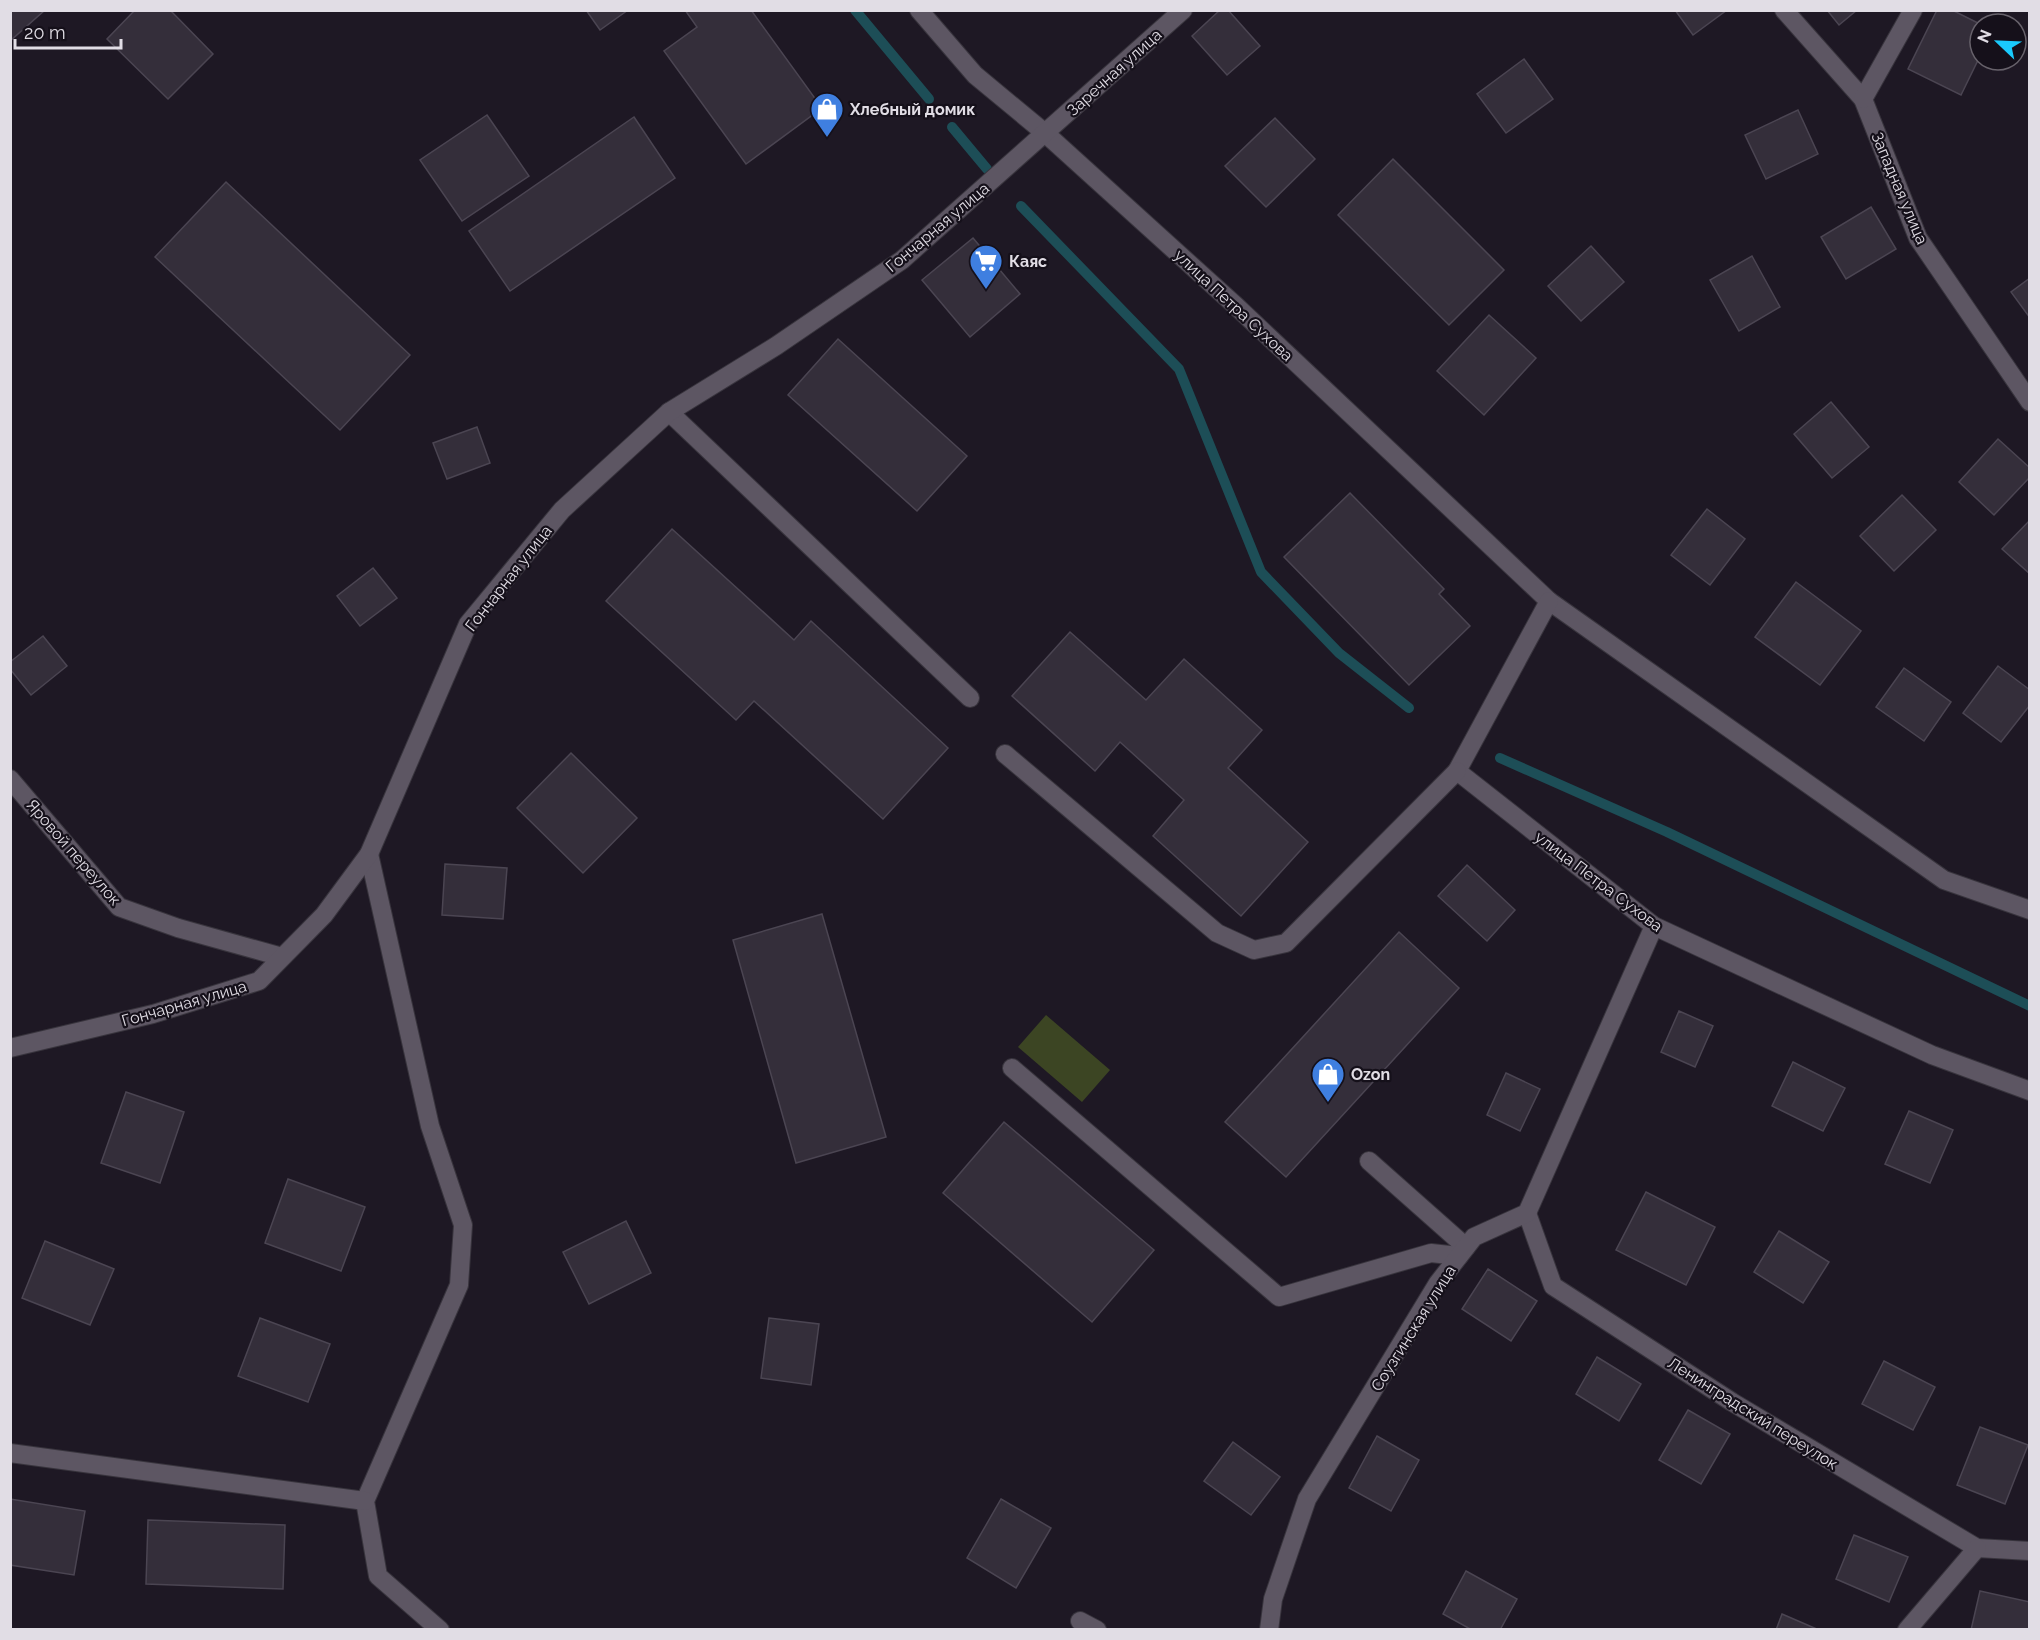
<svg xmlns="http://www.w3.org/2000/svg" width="2040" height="1640" font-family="Raleway,sans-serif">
	<rect width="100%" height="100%" fill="#1e1824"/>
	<polygon fill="#3c4523" points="1046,1015 1110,1070 1082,1102 1018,1047"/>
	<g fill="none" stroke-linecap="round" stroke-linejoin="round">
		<g stroke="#1d4e57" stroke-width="10">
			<polyline points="855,10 929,99"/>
			<polyline points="952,127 987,169"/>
			<polyline points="1021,206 1179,369 1261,572 1339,653 1409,708"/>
			<polyline points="1500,758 1667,832 2030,1006"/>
		</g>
	</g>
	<g fill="#342e3a" stroke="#4b4552" stroke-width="1.5">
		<polygon points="10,10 45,10 10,41"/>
		<polygon points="135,10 170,10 213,54 168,99 107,39"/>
		<polygon points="586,10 628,10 600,30"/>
		<polygon points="685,10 751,10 822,108 746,164 664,51 697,27"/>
		<polygon points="1220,10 1228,10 1260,46 1227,75 1192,36"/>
		<polygon points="1675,10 1727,10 1693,35"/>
		<polygon points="1827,10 1857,10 1839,25"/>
		<polygon points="1937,10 1952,10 1980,24 1980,56 1961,95 1908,69"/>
		<polygon points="1524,59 1553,99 1506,133 1477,94"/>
		<polygon points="1798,110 1818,154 1766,179 1745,135"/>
		<polygon points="487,115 529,176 462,221 420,160"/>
		<polygon points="634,117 675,178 510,291 469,231"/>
		<polygon points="1275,118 1315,159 1266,207 1225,166"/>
		<polygon points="1393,159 1504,270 1449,325 1338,215"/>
		<polygon points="226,182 410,355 340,430 155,257"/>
		<polygon points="1871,207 1896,249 1846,279 1821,237"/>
		<polygon points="973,238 1020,294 970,337 922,280"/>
		<polygon points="1591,246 1624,282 1581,321 1548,286"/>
		<polygon points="1752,256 1780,307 1739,331 1710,280"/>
		<polygon points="2030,278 2030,318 2011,292"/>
		<polygon points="1489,315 1536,358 1484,415 1437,371"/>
		<polygon points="838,339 967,456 917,511 788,395"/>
		<polygon points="1831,402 1869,447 1832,478 1794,434"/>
		<polygon points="477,427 490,463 447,479 433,443"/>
		<polygon points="1998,439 2030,468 2030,477 1994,515 1959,482"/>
		<polygon points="1350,493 1444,589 1439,594 1470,626 1409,685 1284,557"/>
		<polygon points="1902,495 1936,530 1894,571 1860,536"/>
		<polygon points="1707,509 1745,539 1710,585 1671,555"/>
		<polygon points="2030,520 2030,574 2002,549"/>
		<polygon points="672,529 794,640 811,621 948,748 883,819 754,701 736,720 606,601"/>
		<polygon points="373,568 397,598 360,626 337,596"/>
		<polygon points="1796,582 1861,631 1820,685 1755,637"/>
		<polygon points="1070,632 1146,700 1184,659 1262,730 1228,768 1308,842 1241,916 1153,836 1184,800 1120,742 1095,771 1012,696"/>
		<polygon points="43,636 67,666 31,695 10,669 10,662"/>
		<polygon points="1998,666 2030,690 2030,705 2001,742 1963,713"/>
		<polygon points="1904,668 1951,702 1924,741 1876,707"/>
		<polygon points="571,753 637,818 583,873 517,808"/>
		<polygon points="445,864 507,868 503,919 442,915"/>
		<polygon points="1467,865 1515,910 1487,941 1438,896"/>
		<polygon points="822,914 886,1137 796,1163 733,940"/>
		<polygon points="1399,932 1459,988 1286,1177 1225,1122"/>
		<polygon points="1679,1011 1713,1026 1695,1067 1661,1052"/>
		<polygon points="1793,1062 1845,1088 1823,1131 1772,1106"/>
		<polygon points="1506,1073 1540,1089 1520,1131 1487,1115"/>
		<polygon points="126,1092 184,1112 160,1183 101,1163"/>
		<polygon points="1909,1111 1953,1130 1930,1183 1885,1164"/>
		<polygon points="1004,1122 1154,1250 1092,1322 943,1193"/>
		<polygon points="288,1179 365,1207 341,1271 265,1243"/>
		<polygon points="1646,1192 1715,1227 1686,1285 1616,1250"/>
		<polygon points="626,1221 651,1273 589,1304 563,1252"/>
		<polygon points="1779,1231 1829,1262 1803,1303 1754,1272"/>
		<polygon points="45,1241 114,1269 90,1325 22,1298"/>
		<polygon points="1488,1269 1537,1301 1511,1341 1462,1309"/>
		<polygon points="260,1318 330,1344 308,1402 238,1376"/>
		<polygon points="769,1318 819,1324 811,1385 761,1378"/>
		<polygon points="1597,1357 1641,1384 1619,1421 1576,1394"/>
		<polygon points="1884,1361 1935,1387 1913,1430 1862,1404"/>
		<polygon points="1688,1410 1730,1434 1701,1484 1659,1460"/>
		<polygon points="1980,1427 2028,1445 2005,1504 1957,1485"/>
		<polygon points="1377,1436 1419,1460 1391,1511 1349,1488"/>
		<polygon points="1233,1442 1280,1477 1251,1515 1204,1481"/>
		<polygon points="10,1499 85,1511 74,1575 10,1565"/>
		<polygon points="1001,1499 1051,1528 1016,1588 967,1558"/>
		<polygon points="148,1520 285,1525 283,1589 146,1584"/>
		<polygon points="1854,1535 1908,1557 1889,1602 1836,1579"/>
		<polygon points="1466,1571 1517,1599 1500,1630 1472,1630 1443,1614"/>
		<polygon points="1980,1591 2030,1602 2030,1630 1971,1630"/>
		<polygon points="1782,1614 1819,1630 1776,1630"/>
	</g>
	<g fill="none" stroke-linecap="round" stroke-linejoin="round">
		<defs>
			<g id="minor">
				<polyline points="919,10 975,75 1045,133 1236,306 1549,601 1944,880 2030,910"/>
				<polyline points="1784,10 1863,99 1918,238 2030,402"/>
				<polyline points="1863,99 1913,10"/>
				<polyline points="669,412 970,698"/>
				<polyline points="1549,601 1457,771 1654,926 1932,1055 2030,1091"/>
				<polyline points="1005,754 1217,933 1254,950 1286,943 1457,771"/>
				<polyline points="10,779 119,907 178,928 282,957"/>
				<polyline points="369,854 430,1126 463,1225 459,1285 365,1501 378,1576 440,1630"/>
				<polyline points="10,1048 153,1014 259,981 324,915 369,854 468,624 562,510 669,412 776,346 902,260 1183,10"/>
				<polyline points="1012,1068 1279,1297 1431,1253 1459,1256"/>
				<polyline points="1369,1161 1466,1247"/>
				<polyline points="1527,1213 1553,1286 1732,1402 1977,1548 2030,1551"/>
				<polyline points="10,1453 365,1501"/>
				<polyline points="1080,1621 1097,1630"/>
				<polyline points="1269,1630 1273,1599 1307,1499 1438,1283 1474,1237 1527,1213 1654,926"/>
				<polyline points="1907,1630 1977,1548"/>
			</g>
		</defs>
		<use href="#minor" stroke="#38343d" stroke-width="20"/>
		<use href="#minor" stroke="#5d5663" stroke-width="18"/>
	</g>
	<defs>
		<symbol id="shop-pin" viewBox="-11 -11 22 30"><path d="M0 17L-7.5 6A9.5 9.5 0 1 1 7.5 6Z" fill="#3f7fe0" stroke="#15101a"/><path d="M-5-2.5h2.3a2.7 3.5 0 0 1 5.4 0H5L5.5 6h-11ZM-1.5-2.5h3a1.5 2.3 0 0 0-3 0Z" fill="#fff"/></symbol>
		<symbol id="supermarket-pin" viewBox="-11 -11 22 30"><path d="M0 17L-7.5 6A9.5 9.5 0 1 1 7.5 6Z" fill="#3f7fe0" stroke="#15101a"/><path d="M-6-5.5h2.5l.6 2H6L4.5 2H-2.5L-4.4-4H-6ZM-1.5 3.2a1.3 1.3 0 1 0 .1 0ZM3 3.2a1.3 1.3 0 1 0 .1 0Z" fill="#fff"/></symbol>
	</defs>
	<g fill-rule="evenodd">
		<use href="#shop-pin" x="808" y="90" width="38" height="52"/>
		<use href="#supermarket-pin" x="967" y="242" width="38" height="52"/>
		<use href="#shop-pin" x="1309" y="1055" width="38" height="52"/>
	</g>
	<g text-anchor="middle" stroke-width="4.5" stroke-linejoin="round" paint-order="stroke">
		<g font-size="16" fill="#e1dde5" stroke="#15101a">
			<text transform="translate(1114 72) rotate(-42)" y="6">Заречная улица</text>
			<text transform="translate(1900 188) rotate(67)" y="6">Западная улица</text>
			<text transform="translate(937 227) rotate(-40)" y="6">Гончарная улица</text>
			<text transform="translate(1234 305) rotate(43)" y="6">улица Петра Сухова</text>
			<text transform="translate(508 578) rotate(-52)" y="6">Гончарная улица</text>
			<text transform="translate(74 852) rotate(49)" y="6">Яровой переулок</text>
			<text transform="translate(1599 881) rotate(37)" y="6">улица Петра Сухова</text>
			<text transform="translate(184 1003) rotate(-16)" y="6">Гончарная улица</text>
			<text transform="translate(1413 1328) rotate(-58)" y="6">Соузгинская улица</text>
			<text transform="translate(1753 1413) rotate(32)" y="6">Ленинградский переулок</text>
		</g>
		<g font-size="16" font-weight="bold" fill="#e1dde5" stroke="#15101a" text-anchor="start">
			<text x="850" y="115">Хлебный домик</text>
			<text x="1009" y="267">Каяс</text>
			<text x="1351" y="1080">Ozon</text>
		</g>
	</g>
	<rect width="2040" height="1640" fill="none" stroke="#e1dde5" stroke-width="24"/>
	<g transform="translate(1998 42) rotate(293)"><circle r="28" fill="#15101a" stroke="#67626b" stroke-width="1.5"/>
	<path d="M0-4.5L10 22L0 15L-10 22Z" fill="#1acafc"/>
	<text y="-9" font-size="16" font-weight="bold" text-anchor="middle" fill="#e1dde5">N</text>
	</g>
	<path d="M15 39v9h106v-9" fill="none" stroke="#e1dde5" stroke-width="3"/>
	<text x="24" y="39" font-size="18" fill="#e1dde5" stroke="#15101a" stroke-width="4.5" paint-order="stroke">20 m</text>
</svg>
